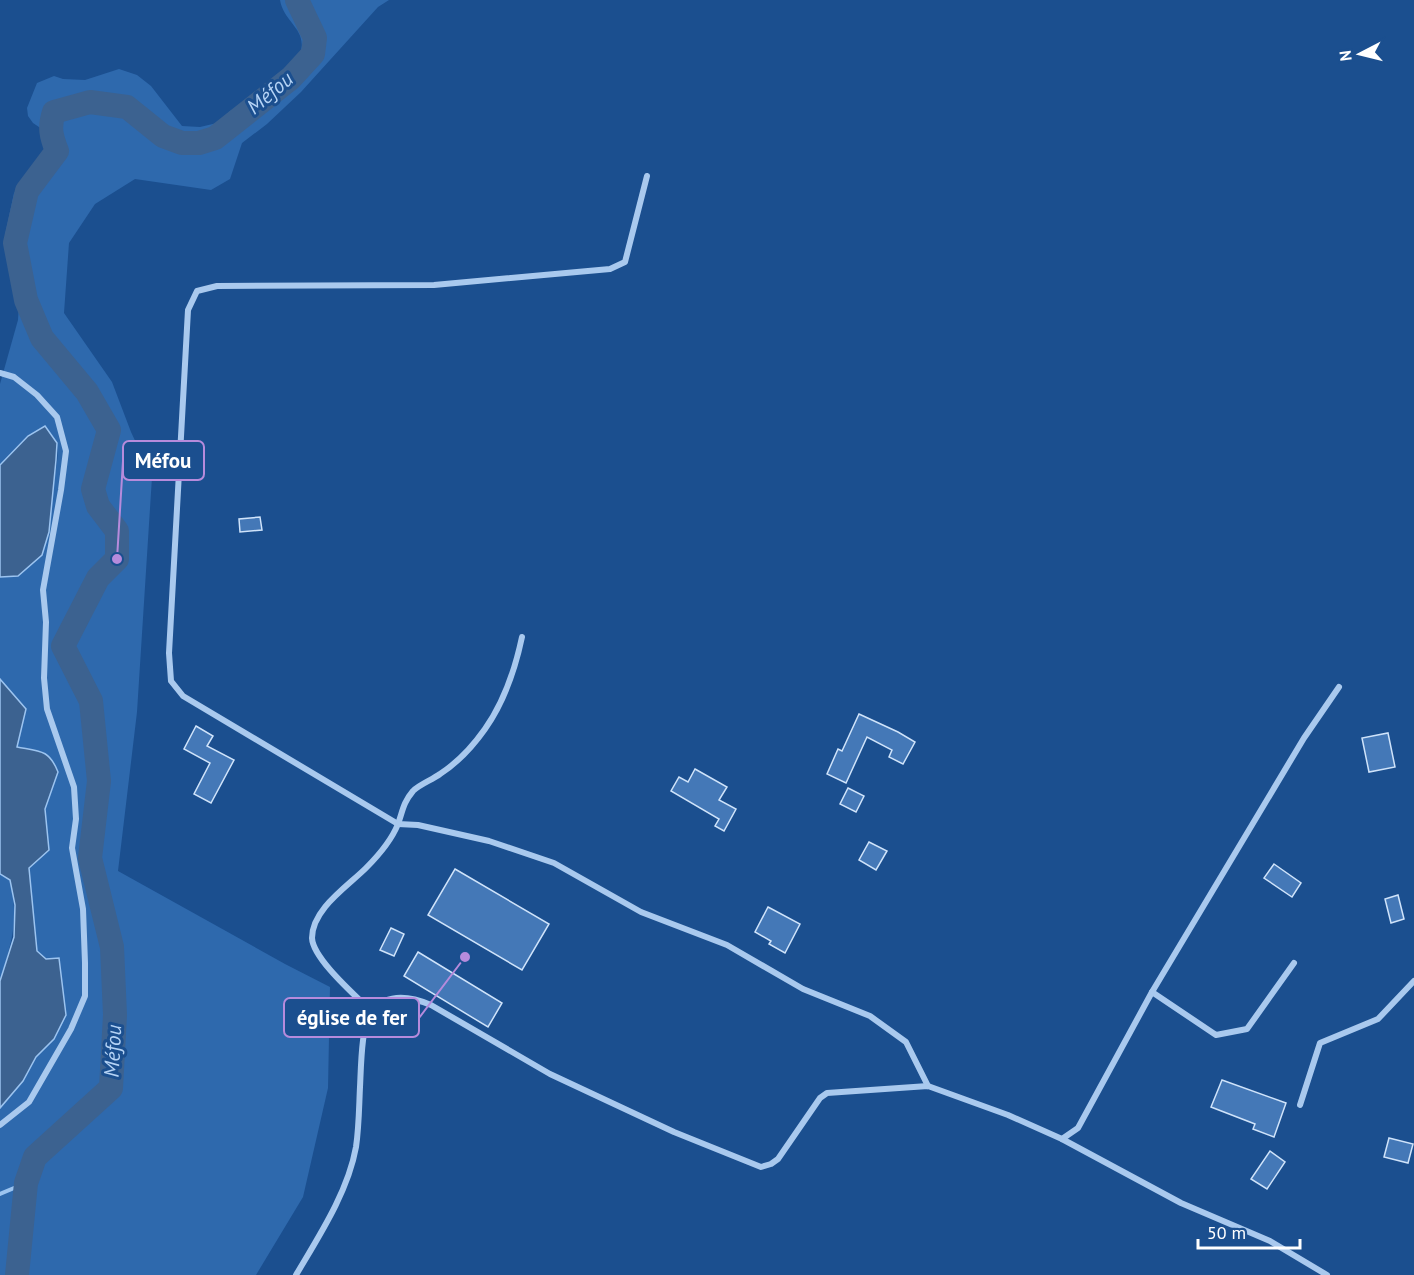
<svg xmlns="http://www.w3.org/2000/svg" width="1414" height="1275" font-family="'PT Sans',sans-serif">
	<rect width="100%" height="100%" fill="#1b4f8f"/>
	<g fill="#2e69ad">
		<path d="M280,0H389L378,7L301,92L267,124L242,143L230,179L211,190L135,179L95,204L69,243L64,313L112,382L131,432L152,477L137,712L118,871L285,964L330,987L328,1088L303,1197L256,1275H0V1108L23,1081L36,1057L54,1039L46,960L37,951L29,868L49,850L45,809L58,772L17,747L2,680L0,679V577L18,576C28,549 66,468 56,442C54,437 48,431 45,427L0,465V384L18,320L19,303L5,235L14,193L47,157L51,145L42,129L33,123L28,116L27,108L37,83L54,76L63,79L85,80L119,69L137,75L151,86L182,126L200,127L217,123L230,111L247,103L251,95L296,62C314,31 284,25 280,0Z"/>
		<path d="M0,874L10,880C19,921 12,941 0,981Z"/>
	</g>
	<g fill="#3c6290" stroke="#9cc4f0" stroke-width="1.5">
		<polygon points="45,426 57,443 56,460 49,532 42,555 18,576 0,577 0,465 28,436"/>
		<path d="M0,679L26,709L17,747C39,751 49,749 58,772L45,809L49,850L29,868L37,951L46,959L59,958L66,1015L54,1039L36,1057L23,1081L0,1108V981L14,937L15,905L10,880L0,874Z"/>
	</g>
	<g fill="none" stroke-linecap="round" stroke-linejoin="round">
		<polyline stroke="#9cc4f0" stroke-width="4" points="0,1194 26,1183"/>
		<path stroke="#3c6290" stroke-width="24" d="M17,1275L26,1183L35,1157L111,1088L115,1015L112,947L90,858L99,781L91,701L63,646L98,578L117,559V531L98,506L93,489L109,430L87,392L42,338L26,300L15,243L27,191L57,151C51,136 49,127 54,112L90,102L127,107L163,136L182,143H199L215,138L291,78L313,54L315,38L297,0"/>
	</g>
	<g fill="#4478b7" stroke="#cfe3fa" stroke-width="1.5">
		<polygon points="260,517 262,530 240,532 239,519"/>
		<polygon points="859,714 898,732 915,742 903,764 889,757 892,750 867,737 846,783 827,774 838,749 842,751"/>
		<polygon points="196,726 213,736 207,746 234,760 211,803 194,794 210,763 184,749"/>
		<polygon points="1388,733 1395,767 1369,772 1362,738"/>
		<polygon points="695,769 727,787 719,800 736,809 724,831 715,826 719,819 671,791 679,777 688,782"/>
		<polygon points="848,788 864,796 856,812 840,804"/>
		<polygon points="869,842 887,851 876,870 859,860"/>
		<polygon points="1274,864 1301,883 1292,897 1264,878"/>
		<polygon points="455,869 549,924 522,970 428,915"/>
		<polygon points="1398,895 1404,919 1391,923 1385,899"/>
		<polygon points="768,907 800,924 785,953 769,944 771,941 755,932"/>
		<polygon points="391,928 404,934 394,956 380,950"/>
		<polygon points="418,952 502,1003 488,1027 404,976"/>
		<polygon points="1222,1080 1286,1103 1274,1137 1253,1129 1255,1124 1211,1107"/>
		<polygon points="1389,1138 1413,1144 1408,1163 1384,1157"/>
		<polygon points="1270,1151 1285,1162 1267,1189 1251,1179"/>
	</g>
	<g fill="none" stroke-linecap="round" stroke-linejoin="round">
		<g stroke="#a9c9ee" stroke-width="6">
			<polyline points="647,176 625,262 610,269 434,285 217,286 197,291 188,310 169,653 171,681 183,696 398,824 418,825 489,841 554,863 641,912 727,945 803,989 870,1016 906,1042 928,1086"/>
			<polyline points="0,373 14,377 37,395 57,417 66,451 61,490 43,590 46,622 44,678 47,709 74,787 76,819 72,848 83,909 85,963 85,996 71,1029 29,1102 0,1125"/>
			<polyline points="1152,992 1216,1035 1247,1029 1294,963"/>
			<path d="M371,1011C356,996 313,959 312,938C312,909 348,886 366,868C378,856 392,839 398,824C403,810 403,803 413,791C420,784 432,780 440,774C457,763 473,746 485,729C504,702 515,670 522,637"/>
			<polyline points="1300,1105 1320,1043 1378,1019 1414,981"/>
			<polyline points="1062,1139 1078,1128 1152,992 1304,738 1339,687"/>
			<path d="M296,1275C319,1236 348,1192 356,1147C359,1127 359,1107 360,1087C361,1070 361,1023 372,1011C388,992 412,997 431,1005L550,1074L674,1132L761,1167L771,1164L778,1159L820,1098L827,1093L928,1086L1008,1115L1062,1139L1181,1203L1270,1241L1327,1275"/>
		</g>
	</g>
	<g text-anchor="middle" stroke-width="6" stroke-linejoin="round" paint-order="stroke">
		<g font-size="21" font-style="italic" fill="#b5d3f5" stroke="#1b4f8f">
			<text transform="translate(270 93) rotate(-40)" y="7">Méfou</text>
			<text transform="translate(113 1051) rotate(-87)" y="7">Méfou</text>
		</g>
	</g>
	<path fill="none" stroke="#b68bdc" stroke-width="2" d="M117 559L123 461M465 957L419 1018"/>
	<g fill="#b68bdc" stroke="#1b4f8f" stroke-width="2">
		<circle cx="117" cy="559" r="6"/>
		<circle cx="465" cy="957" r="6"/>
	</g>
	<g fill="#1b4f8f" stroke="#b68bdc" stroke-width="2">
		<rect x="123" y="441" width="81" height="39" rx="6"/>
		<rect x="284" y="998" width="135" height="39" rx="6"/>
	</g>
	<g font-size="21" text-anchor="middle" font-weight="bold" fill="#fff">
		<text x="163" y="468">Méfou</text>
		<text x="352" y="1025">église de fer</text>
	</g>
	<g transform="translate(1360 54) rotate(263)" stroke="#1b4f8f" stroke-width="4.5" paint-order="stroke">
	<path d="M0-4.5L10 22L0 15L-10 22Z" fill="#ffffff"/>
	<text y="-9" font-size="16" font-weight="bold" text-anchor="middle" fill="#ffffff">N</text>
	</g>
	<path d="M1198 1239v9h102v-9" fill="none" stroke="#ffffff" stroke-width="3"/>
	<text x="1207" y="1239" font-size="18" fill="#ffffff" stroke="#1b4f8f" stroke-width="4.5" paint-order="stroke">50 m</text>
</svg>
